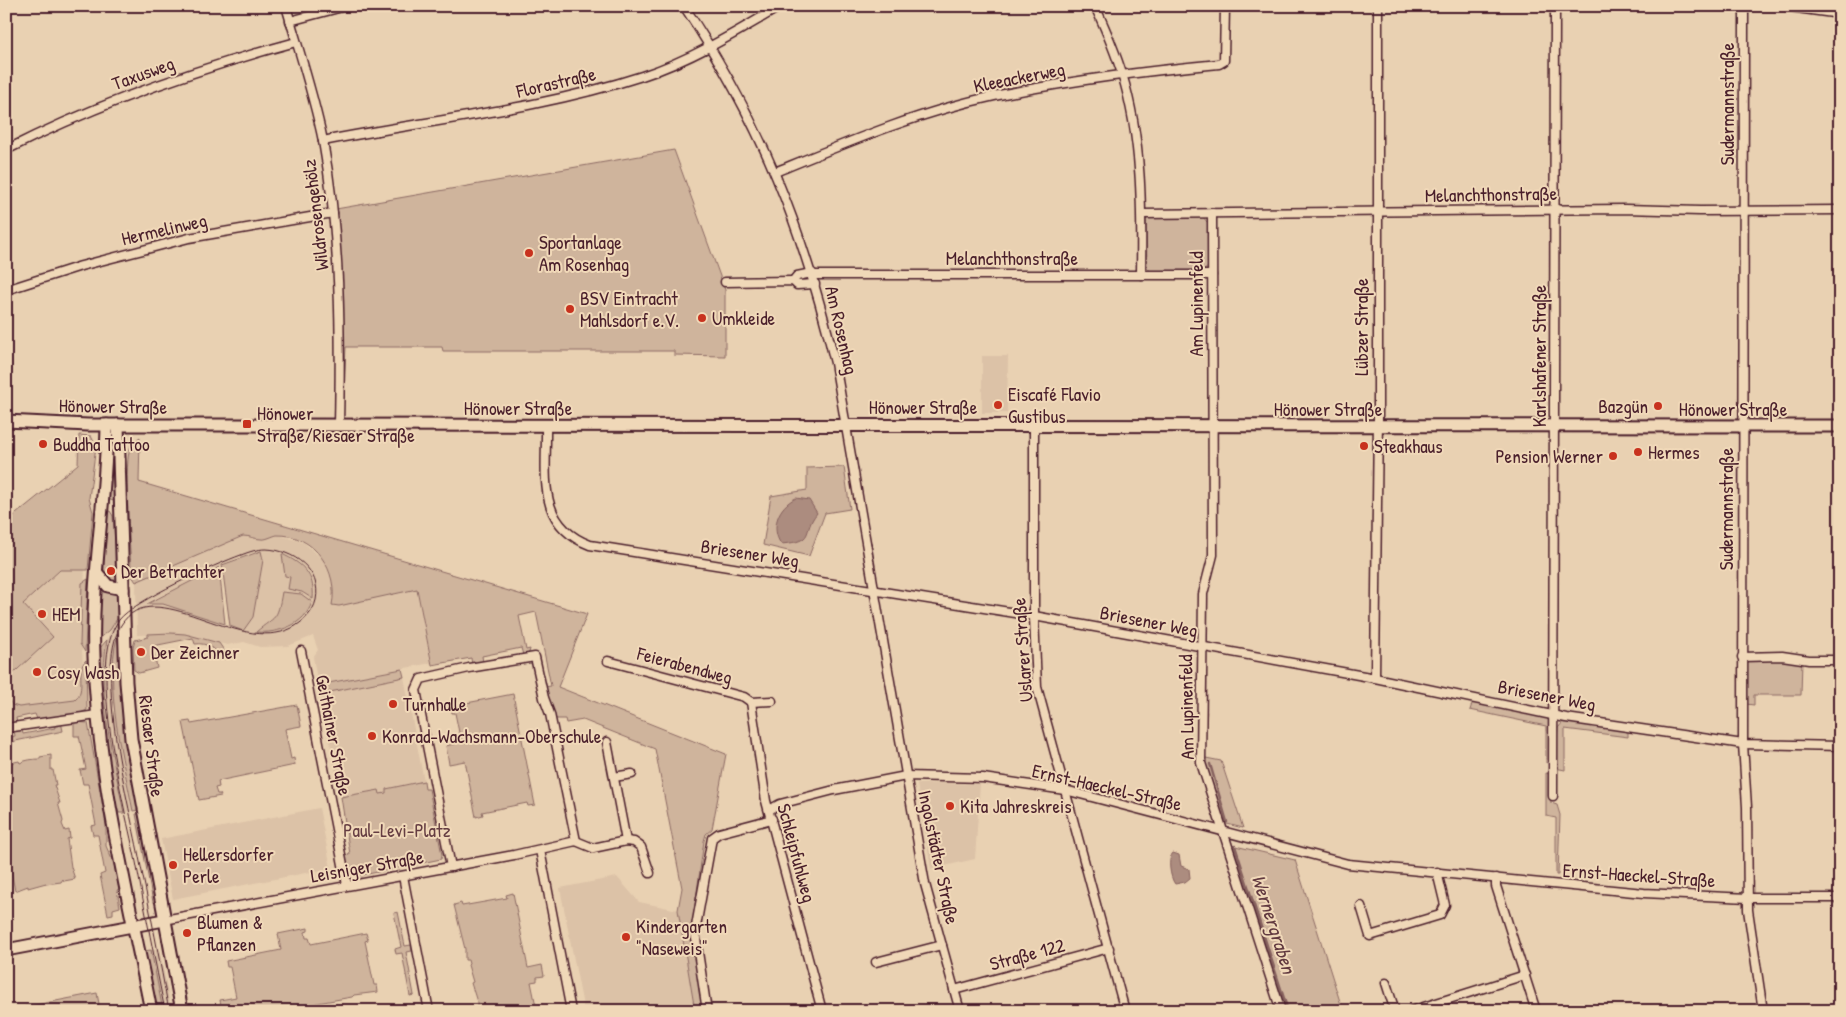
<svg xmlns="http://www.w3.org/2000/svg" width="1846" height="1017" font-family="'Patrick Hand',sans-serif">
	<rect width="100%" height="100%" fill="#e9d1b2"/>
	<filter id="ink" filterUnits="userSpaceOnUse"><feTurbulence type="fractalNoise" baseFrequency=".02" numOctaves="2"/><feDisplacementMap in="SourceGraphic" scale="10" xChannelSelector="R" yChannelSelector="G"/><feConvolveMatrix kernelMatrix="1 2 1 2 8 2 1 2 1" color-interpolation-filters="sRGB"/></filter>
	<g filter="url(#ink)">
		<g fill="#dcc2a7" fill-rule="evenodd">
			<polygon points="982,356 1008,356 1007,413 982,413"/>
			<path d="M278,535L303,542L324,560L334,586L332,605L417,589L431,663L318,685L313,657L318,650L313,636L288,646L260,647L244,642L227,645L185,634L137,635L136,582L243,536L261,539ZM260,551L263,560L253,617L243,630L163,604L146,603L238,558ZM282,555L309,572L313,586L309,597L302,592L288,589L290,577L285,576ZM282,592L301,594L312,602L311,605L307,613L276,631L256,632L275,618L279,613Z"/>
			<polygon points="67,564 85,564 82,650 85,704 6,712 6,681 53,637 23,604"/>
			<polygon points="120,614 123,626 114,653 113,684 120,742 133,811 124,813 108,728 105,682 107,640 112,625"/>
			<polygon points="1838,670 1840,670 1840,734 1837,734"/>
			<polygon points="404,677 424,781 386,789 387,793 380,794 378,790 341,797 320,694"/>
			<polygon points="943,783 980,784 975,859 931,869 917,784"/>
			<polygon points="319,808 331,868 173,899 161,839"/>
			<polygon points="617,877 639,902 678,910 695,1011 584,1011 560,888"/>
			<polygon points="159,948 172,1011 163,1011 151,950"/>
		</g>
		<g fill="#cfb49c" stroke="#8c6a64">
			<polygon points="674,150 725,290 725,356 674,355 674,351 443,351 442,347 346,347 343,412 342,280 336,209"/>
			<polygon points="1202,216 1208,223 1209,266 1202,272 1152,272 1147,268 1146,219 1149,217"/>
			<path d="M79,435L91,436L96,446L89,498L93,512L88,570H60L23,604L53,637L6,680L11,687L7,696L12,705L19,707L75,700C87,690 75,671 86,660L87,710L78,714L37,719L35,714L16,718L17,723L6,725V522L78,464Z"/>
			<path d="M140,437L139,482L587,614L558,687L726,754L712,829L706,834L704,841L692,927L704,1011H695L678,910L682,888L655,749L583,720L566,723L565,719H556L544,687L551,686L536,612L519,616L526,650L530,649L529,653L523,655L521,648L482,656L483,662L472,665L471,658L432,665L417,589L339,606L332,605C339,572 315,534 277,535C272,536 266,540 261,539C255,539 250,536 243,536L136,582L132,576L131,568C130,547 123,459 131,445C133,442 137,439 140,437Z"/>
			<polygon points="111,447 115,447 116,502 108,499"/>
			<polygon points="844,467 850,509 825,513 809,556 763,545 771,496 807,490 807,468"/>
			<path d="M110,511L113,516L118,582L115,584C112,582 107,580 105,577C102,572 106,520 107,512Z"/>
			<polygon points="261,551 263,560 253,617 243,631 230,626 222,565"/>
			<path d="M282,554C303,564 315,574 313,599L302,592L288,589L290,577L285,576Z"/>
			<polygon points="219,567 225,624 163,604 147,604"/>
			<polygon points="88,579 85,652 80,644 82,583"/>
			<polygon points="104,592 117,593 120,614 110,630 98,640 100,594"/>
			<path d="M282,592L301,594L312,602C305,625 278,634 256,632C276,615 277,622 282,592Z"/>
			<path d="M171,633L185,634L219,643L229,658L224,659C217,650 207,642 195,644L193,638L153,646L157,668L139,673L134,670L133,648L135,640L148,637V634Z"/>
			<path d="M117,638L120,640L129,753L139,810L133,811C123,760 104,688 117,638Z"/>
			<path d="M107,640C97,697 113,757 124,813H119C100,762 101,703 99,649Z"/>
			<polygon points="1784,659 1802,661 1801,695 1754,695 1754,705 1746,704 1746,661"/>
			<polygon points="402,669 404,677 320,694 318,685"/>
			<polygon points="513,694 535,805 528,806 527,803 482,812 483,815 476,817 465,761 449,764 446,746 461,742 455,713 452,713 451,706"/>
			<polygon points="1473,701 1548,718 1550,722 1549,761 1546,763 1546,726 1470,710"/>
			<polygon points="297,705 301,726 285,729 291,759 294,758 295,765 218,781 219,787 215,788 217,794 220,794 221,796 199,800 183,722 190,721 191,724"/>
			<polygon points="61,722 63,731 6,743 6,738 15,736 14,731 22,730 23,734 55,728 54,723"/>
			<polygon points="74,722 88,723 106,825 106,846 114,864 119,889 117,890 120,907 113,909 113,914 108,915 100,875 105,873 98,835 93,835 91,826 96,825 88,784 83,784 80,770 86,769 79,736 74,736"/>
			<polygon points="1563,722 1628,730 1628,737 1565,729 1565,770 1555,768 1558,728"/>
			<path d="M51,755V770H53L56,785H54L60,803H58L63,821L62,824L65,831L69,830L70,838L67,839L71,867L75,879L64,881L63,879L61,882L46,884V883L28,888V886L15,891L6,845V764L19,761L20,763C25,760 33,759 40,759V757Z"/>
			<polygon points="1206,758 1221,761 1243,828 1223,823 1203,759"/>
			<polygon points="1546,773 1550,774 1551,803 1557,805 1560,815 1558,875 1556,875 1556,818 1546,816"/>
			<polygon points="424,781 425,789 429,789 442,855 441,859 358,876 348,873 345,855 350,854 341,797 379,790 380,794 386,793 386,789"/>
			<polygon points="136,814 139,814 157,901 153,902"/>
			<polygon points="1231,845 1295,860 1343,1011 1284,1011"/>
			<polygon points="513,893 528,968 542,965 544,976 537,977 537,981 531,982 537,1011 477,1011 477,1002 471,983 473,982 468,965 469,964 468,960 465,960 465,949 454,905 461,903 462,906 507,898 506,895"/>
			<polygon points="398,912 405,946 411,945 412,951 406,952 414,995 410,996 402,953 396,954 395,949 401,947 394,913"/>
			<polygon points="308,928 308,931 305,932 306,938 309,938 311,944 366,933 368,940 365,941 374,985 377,985 378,992 354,995 352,997 300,1006 284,1011 222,1011 220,1000 236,997 230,967 227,967 226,961 281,950 278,934"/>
			<polygon points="151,950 163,1011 155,1011 143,951"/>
			<polygon points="97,993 99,1004 98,1005 101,1011 20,1011 20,1008"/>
		</g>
		<g fill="#ac8c7f" stroke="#85605d">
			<path d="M796,498L809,500L817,513C801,533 817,541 781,544C770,528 778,506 796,498Z"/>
			<path d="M1173,853L1179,855L1181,866L1189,869L1190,878L1185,882L1175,884C1170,878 1167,858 1173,853Z"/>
		</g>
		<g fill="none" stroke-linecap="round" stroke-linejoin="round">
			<g stroke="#85605d" stroke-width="2.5">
				<polyline points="1205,729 1206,712"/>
				<polyline points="1210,764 1227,822"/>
				<polyline points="1235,846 1288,1011"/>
			</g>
			<defs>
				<g id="street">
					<path d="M286,6C299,51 314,96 323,141C340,235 341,330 339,425"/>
					<path d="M684,6C761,122 803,228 835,363L925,884L960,1011"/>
					<path d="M1095,6C1105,28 1115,51 1122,74C1142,139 1142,207 1141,275"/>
					<polyline points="1744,6 1743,744 1747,807 1748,910 1763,1011"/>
					<polyline points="1782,6 1840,14"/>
					<polyline points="290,21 346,6"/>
					<path d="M323,141C429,120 538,110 642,76C691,60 737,32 781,6"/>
					<path d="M6,150C99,103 196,69 296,42"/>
					<path d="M775,172C846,143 919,112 994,96C1068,81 1144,71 1219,64L1224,61L1225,6"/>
					<polyline points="1212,213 1213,555 1203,594 1201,763 1281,1011"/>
					<polyline points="1143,214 1625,209 1700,211 1840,210"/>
					<polyline points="812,275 1212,275"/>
					<polyline points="793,281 797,276 812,273"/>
					<polyline points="725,282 793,281 797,285 815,284"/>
					<polyline points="6,290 81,266 189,238 333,213"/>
					<polyline points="1034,425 1034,616 1037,687 1125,1011"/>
					<path d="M546,426C547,474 535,524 590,545L1034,616L1375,678L1566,718L1743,744L1840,746"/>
					<polyline points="301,651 347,885"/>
					<polyline points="1742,657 1782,656 1809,660 1840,660"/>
					<polyline points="608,661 744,697 751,702"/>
					<polyline points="1375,678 1378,417 1378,6"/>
					<polyline points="751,702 766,801 822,1011"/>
					<polyline points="751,702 772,701"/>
					<polyline points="6,728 97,715"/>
					<polyline points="607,742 626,841"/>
					<polyline points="614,777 632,774"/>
					<polyline points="1553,796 1555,6"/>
					<polyline points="769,810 780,804 834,790 906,776 983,778 1065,790 1348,864 1644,893 1748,898 1840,898"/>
					<polyline points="576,841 593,848 626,841 634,842 641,847 650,873"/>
					<polyline points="540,850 571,1011"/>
					<polyline points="451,867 416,690 421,679 469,668 535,657 544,698 550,714 576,841"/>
					<polyline points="403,876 429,1011"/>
					<polyline points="1496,878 1496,886 1536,1011"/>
					<polyline points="1361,906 1370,936 1440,915 1445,905 1437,872"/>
					<polyline points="164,920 514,855 576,841"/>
					<polyline points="876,962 942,945"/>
					<polyline points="1386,983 1395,1011"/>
					<polyline points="954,990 1109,948"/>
					<polyline points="707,1011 695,932 712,838 719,833 772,819"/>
					<polyline points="1411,1011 1525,975"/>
				</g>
				<g id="secondary">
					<polyline points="6,421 88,425 1840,426"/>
					<path d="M107,425C106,502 91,578 94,656C97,775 128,894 151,1011"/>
					<polyline points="118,425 126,682 131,739 182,1011"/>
					<polyline points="97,573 108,586 123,589"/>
					<polyline points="6,950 164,920"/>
				</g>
			</defs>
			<use href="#street" stroke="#4a1f2b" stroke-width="11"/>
			<use href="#secondary" stroke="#4a1f2b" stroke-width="15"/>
			<use href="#street" stroke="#f0d8b8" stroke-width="8"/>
			<use href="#secondary" stroke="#f0d8b8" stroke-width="11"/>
			<path stroke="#4a1f2b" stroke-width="1" d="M165,1011C155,961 145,911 136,862C125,809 86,663 119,620C133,601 216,564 241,555C249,552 257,549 266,549C293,550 322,570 316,600C313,613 303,622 292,628C237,656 154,572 121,625C93,671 130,808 140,862C150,911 160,961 169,1011"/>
		</g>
	</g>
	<g fill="#c8321e" stroke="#f0d8b8" stroke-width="2">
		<circle cx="529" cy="253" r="5"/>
		<circle cx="570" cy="309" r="5"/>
		<circle cx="702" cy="318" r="5"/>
		<circle cx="998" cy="405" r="5"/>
		<circle cx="1658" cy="406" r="5"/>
		<rect x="242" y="419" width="10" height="10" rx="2.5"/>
		<circle cx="43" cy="444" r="5"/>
		<circle cx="1364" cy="446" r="5"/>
		<circle cx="1638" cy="452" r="5"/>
		<circle cx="1613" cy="456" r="5"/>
		<circle cx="111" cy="571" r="5"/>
		<circle cx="42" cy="614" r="5"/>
		<circle cx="141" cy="652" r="5"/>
		<circle cx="37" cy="672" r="5"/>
		<circle cx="393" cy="704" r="5"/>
		<circle cx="372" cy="736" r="5"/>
		<circle cx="950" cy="806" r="5"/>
		<circle cx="173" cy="865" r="5"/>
		<circle cx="187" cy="933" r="5"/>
		<circle cx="626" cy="937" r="5"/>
	</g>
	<g text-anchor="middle" stroke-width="4" stroke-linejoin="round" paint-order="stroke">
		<g font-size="19" fill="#4a1f2b" stroke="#f0d8b8">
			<text transform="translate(143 73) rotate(-20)" y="7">Taxusweg</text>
			<text transform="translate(1019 77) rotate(-11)" y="7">Kleeackerweg</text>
			<text transform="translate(556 82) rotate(-13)" y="7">Florastraße</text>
			<text transform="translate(1727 104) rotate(-90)" y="7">Sudermannstraße</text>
			<text transform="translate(1491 194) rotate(-1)" y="7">Melanchthonstraße</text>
			<text transform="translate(315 215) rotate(-97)" y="7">Wildrosengehölz</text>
			<text transform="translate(164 229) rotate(-13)" y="7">Hermelinweg</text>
			<text x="1012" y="265">Melanchthonstraße</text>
			<text transform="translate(1196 304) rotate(-90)" y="7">Am Lupinenfeld</text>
			<text transform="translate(1361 327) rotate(-90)" y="7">Lübzer Straße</text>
			<text transform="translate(842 330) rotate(77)" y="7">Am Rosenhag</text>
			<text transform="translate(1539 356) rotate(-90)" y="7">Karlshafener Straße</text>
			<text transform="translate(113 406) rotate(1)" y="7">Hönower Straße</text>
			<text x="923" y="414">Hönower Straße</text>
			<text x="518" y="415">Hönower Straße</text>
			<text x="1328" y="416">Hönower Straße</text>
			<text x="1733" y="416">Hönower Straße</text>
			<text transform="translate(1726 509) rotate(-90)" y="7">Sudermannstraße</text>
			<text transform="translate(750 553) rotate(9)" y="7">Briesener Weg</text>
			<text transform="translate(1149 621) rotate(11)" y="7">Briesener Weg</text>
			<text transform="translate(1022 650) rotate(-94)" y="7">Uslarer Straße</text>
			<text transform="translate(685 665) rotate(15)" y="7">Feierabendweg</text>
			<text transform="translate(1547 695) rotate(11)" y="7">Briesener Weg</text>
			<text transform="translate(1186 707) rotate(-91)" y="7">Am Lupinenfeld</text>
			<text transform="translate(334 735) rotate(79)" y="7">Geithainer Straße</text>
			<text transform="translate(152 746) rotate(83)" y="7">Riesaer Straße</text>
			<text transform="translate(1107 787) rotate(13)" y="7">Ernst-Haeckel-Straße</text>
			<text transform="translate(797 853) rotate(75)" y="7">Schleipfuhlweg</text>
			<text transform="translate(939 857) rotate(78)" y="7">Ingolstädter Straße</text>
			<text transform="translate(367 866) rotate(-10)" y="7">Leisniger Straße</text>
			<text transform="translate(1639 875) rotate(4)" y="7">Ernst-Haeckel-Straße</text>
			<text transform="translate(1027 954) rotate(-15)" y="7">Straße 122</text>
		</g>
		<g font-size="19" fill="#4a1f2b" stroke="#f0d8b8" text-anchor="start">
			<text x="539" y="249">Sportanlage<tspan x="539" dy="22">Am Rosenhag</tspan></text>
			<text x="580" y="305">BSV Eintracht<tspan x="580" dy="22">Mahlsdorf e.V.</tspan></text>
			<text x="712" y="325">Umkleide</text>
			<text x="1008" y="401">Eiscafé Flavio<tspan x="1008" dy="22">Gustibus</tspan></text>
			<text x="1648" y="413" text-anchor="end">Bazgün</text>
			<text x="257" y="420">Hönower<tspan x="257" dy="22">Straße/Riesaer Straße</tspan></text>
			<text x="53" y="451">Buddha Tattoo</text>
			<text x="1374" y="453">Steakhaus</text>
			<text x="1648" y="459">Hermes</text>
			<text x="1603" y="463" text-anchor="end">Pension Werner</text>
			<text x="121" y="578">Der Betrachter</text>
			<text x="52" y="621">HEM</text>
			<text x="151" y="659">Der Zeichner</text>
			<text x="47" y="679">Cosy Wash</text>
			<text x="403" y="711">Turnhalle</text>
			<text x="382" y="743">Konrad-Wachsmann-Oberschule</text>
			<text x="960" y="813">Kita Jahreskreis</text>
			<text x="183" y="861">Hellersdorfer<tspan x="183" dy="22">Perle</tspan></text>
			<text x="197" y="929">Blumen &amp;<tspan x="197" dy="22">Pflanzen</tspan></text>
			<text x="636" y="933">Kindergarten<tspan x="636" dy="22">"Naseweis"</tspan></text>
		</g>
		<g font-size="19" fill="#653d42" stroke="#f0d8b8">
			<text x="397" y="837">Paul-Levi-Platz</text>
		</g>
		<g font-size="20" font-style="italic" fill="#623a40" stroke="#f0d8b8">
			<text transform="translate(1274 924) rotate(72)" y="7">Wernergraben</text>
		</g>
	</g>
	<rect width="1846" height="1017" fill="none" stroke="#f0d8b8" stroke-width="25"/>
	<rect x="12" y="12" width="1821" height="992" fill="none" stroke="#4a1f2b" stroke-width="2" filter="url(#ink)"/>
</svg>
